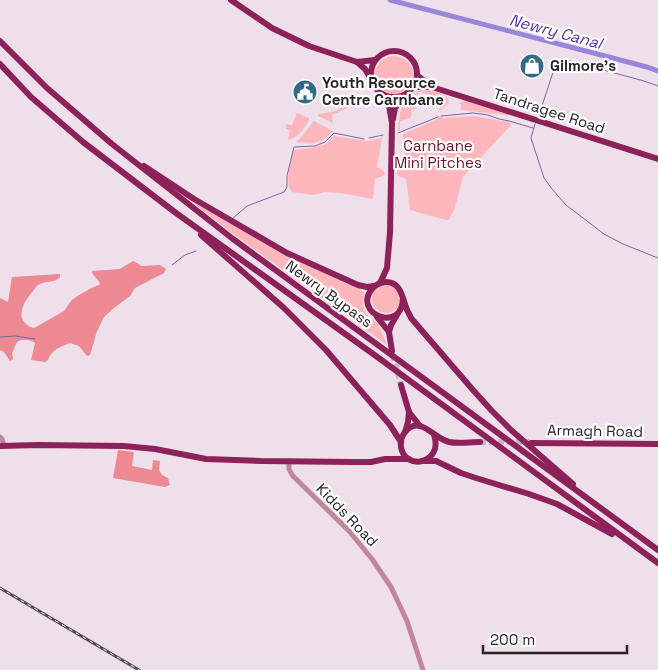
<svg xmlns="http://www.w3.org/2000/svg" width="658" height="670" font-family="'Space Grotesk',sans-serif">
	<rect width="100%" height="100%" fill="#eedfeb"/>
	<g fill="#fdb6bb">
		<circle cx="394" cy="75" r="19"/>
		<path d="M425,89C438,93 462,97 439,111L441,98L420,92L413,98L416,108L411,110L412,115L410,118L400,121V131H398L400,112L405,102L417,92Z"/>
		<polygon points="363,97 364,99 352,106 332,115 333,123 318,116 318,115 320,114 336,111"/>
		<polygon points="466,101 514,116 461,110 461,104 458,104 461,102"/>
		<path d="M297,113L309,118V120C303,130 299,137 288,140L290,130L286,129V124L292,125Z"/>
		<polygon points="438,116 441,116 443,118 473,116 509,122 511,125 463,177 455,207 449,220 446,220 410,210 406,179 397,175 397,171 406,167 403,134 438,119"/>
		<path d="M314,121L333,131C320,145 313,144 296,142L302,136L313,122Z"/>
		<path d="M334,136L367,141L382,138L377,167L384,171L385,175L375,179L373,199L341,193L325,192L314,195L292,192C284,182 291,161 293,150L310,148L324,145Z"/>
		<polygon points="189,200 283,253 361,289 361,291 364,292 363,306 366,314 378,324 387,345 236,236"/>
		<circle cx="386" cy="299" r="14"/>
	</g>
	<g fill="#ec8993">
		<path d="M133,261L139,264L141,266L160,265L166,269L164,273L135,288L130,296L114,308L104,317L97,331L90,355L87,356L79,346L70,343C60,347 51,350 48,360L45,362L31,360L35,343C30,339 22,339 17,342L12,353L13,359L10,361L4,352L0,350V298L8,302L12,277L60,274V277C54,284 45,280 38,285C35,287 35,289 33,291C23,303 13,320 33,328L36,327L64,311C67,307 69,303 72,300C80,294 90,288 99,285L100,283L92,273V271L120,269Z"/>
		<polygon points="118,450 134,452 132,466 152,470 153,460 160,461 159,470 162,475 168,478 170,485 165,487 113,478"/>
	</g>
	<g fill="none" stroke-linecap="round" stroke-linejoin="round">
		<g stroke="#7668a4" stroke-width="1">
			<polyline points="441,116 473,113 488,115 499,119 509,121 533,128"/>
			<polyline points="538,118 556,63 563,59 644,81 658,86"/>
			<polyline points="535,124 531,138 544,178 552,189 566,205 604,234 623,244 658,258"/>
			<polyline points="398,133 438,117"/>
			<polyline points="369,138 383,135"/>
			<polyline points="232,219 247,206 284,192 287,187 287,176 294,147 315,146 325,142 334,133 364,139"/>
			<polyline points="172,265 185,255 196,251"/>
			<polyline points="0,337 15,336 35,339"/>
		</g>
		<polyline stroke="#9786d9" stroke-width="5" points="390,0 647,67 658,71"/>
		<g stroke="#c6b9c4" stroke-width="6" stroke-dasharray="6 3" stroke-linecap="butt">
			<polyline points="393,355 401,385"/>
			<polyline points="480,442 529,442"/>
		</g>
		<g stroke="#c2859e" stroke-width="5">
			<polyline points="0,437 2,439 4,446"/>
			<polyline points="289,462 289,469 292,475 349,531 372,559 391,587 407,621 423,670"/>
		</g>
		<g stroke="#8c2259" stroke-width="6">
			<polyline points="231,0 272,28 309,46 357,62 375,60"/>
			<polyline points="0,41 47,88 112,144 233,239 658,550"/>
			<circle cx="394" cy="74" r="23"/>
			<polyline points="357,62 365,69 371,79"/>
			<polyline points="0,64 31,97 83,142 176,213 376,356 658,563"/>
			<polyline points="417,75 432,87 658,159"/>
			<polyline points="414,87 432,87"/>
			<polyline points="393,119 395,108 405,95"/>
			<polyline points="144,166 194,199 287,253 358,285 367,287 374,286"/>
			<polyline points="201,235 284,308 326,350 390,425 401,442"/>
			<polyline points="380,283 387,268 390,232 392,123 388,100 385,96"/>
			<path d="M403,298C402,335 352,313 372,289C375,285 381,282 386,282C401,282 402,297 406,307C407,311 410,315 411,318L473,390L492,411L511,430L573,484"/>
			<polyline points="377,317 389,332 392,351"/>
			<polyline points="389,332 391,325 397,315"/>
			<polyline points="401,385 409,412 420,426"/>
			<polyline points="405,432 408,422 409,412"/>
			<path d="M434,435C444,463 405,472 401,447C400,442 402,436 405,432C420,414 434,439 449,442C458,444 470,442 480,442"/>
			<polyline points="531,443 658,444"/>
			<polyline points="0,446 38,445 124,446 155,449 206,459 261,461 353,462 371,462 385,459 409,459"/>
			<polyline points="425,461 436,461 461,473 476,478 529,494 557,504 612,534"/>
		</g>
		<defs>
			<polyline id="rail" points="0,588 139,670"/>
		</defs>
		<use href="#rail" stroke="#514a4f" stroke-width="3"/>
		<use href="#rail" stroke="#fff" stroke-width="1" stroke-dasharray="4" stroke-linecap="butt"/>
	</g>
	<defs>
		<symbol id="shop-disc" viewBox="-11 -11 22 22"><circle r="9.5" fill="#326a84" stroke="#fff"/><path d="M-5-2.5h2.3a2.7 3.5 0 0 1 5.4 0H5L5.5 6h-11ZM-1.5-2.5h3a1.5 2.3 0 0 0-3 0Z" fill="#fff"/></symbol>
		<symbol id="civic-disc" viewBox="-11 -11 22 22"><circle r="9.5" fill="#326a84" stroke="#fff"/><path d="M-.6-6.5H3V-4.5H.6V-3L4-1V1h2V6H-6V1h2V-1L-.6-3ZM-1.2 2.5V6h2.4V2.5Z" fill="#fff"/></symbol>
	</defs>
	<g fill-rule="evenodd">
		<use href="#shop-disc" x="518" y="52" width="28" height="28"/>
		<use href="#civic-disc" x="291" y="78" width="28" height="28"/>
	</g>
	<g text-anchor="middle" stroke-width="4.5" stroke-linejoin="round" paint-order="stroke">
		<g font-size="15" font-weight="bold" fill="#282327" stroke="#fff" text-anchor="start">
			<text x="550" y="71">Gilmore's</text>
			<text x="322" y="88">Youth Resource<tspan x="322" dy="17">Centre Carnbane</tspan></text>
		</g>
		<g font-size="15" fill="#282327" stroke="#fff">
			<text transform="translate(549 111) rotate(18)" y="5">Tandragee Road</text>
			<text transform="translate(329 294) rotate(36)" y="5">Newry Bypass</text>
			<text transform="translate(595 431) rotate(1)" y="5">Armagh Road</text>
			<text transform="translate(347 515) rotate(46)" y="5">Kidds Road</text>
		</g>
		<g font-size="15" fill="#6b1327" stroke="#fff">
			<text x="438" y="151">Carnbane<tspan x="438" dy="17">Mini Pitches</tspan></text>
		</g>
		<g font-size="16" font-style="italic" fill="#563a9b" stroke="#fff">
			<text transform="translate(556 31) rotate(15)" y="6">Newry Canal</text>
		</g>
	</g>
	<path d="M483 645v8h144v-8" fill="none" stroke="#282327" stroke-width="2.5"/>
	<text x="490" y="645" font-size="15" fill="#282327" stroke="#ffffff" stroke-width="4" paint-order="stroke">200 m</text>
</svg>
